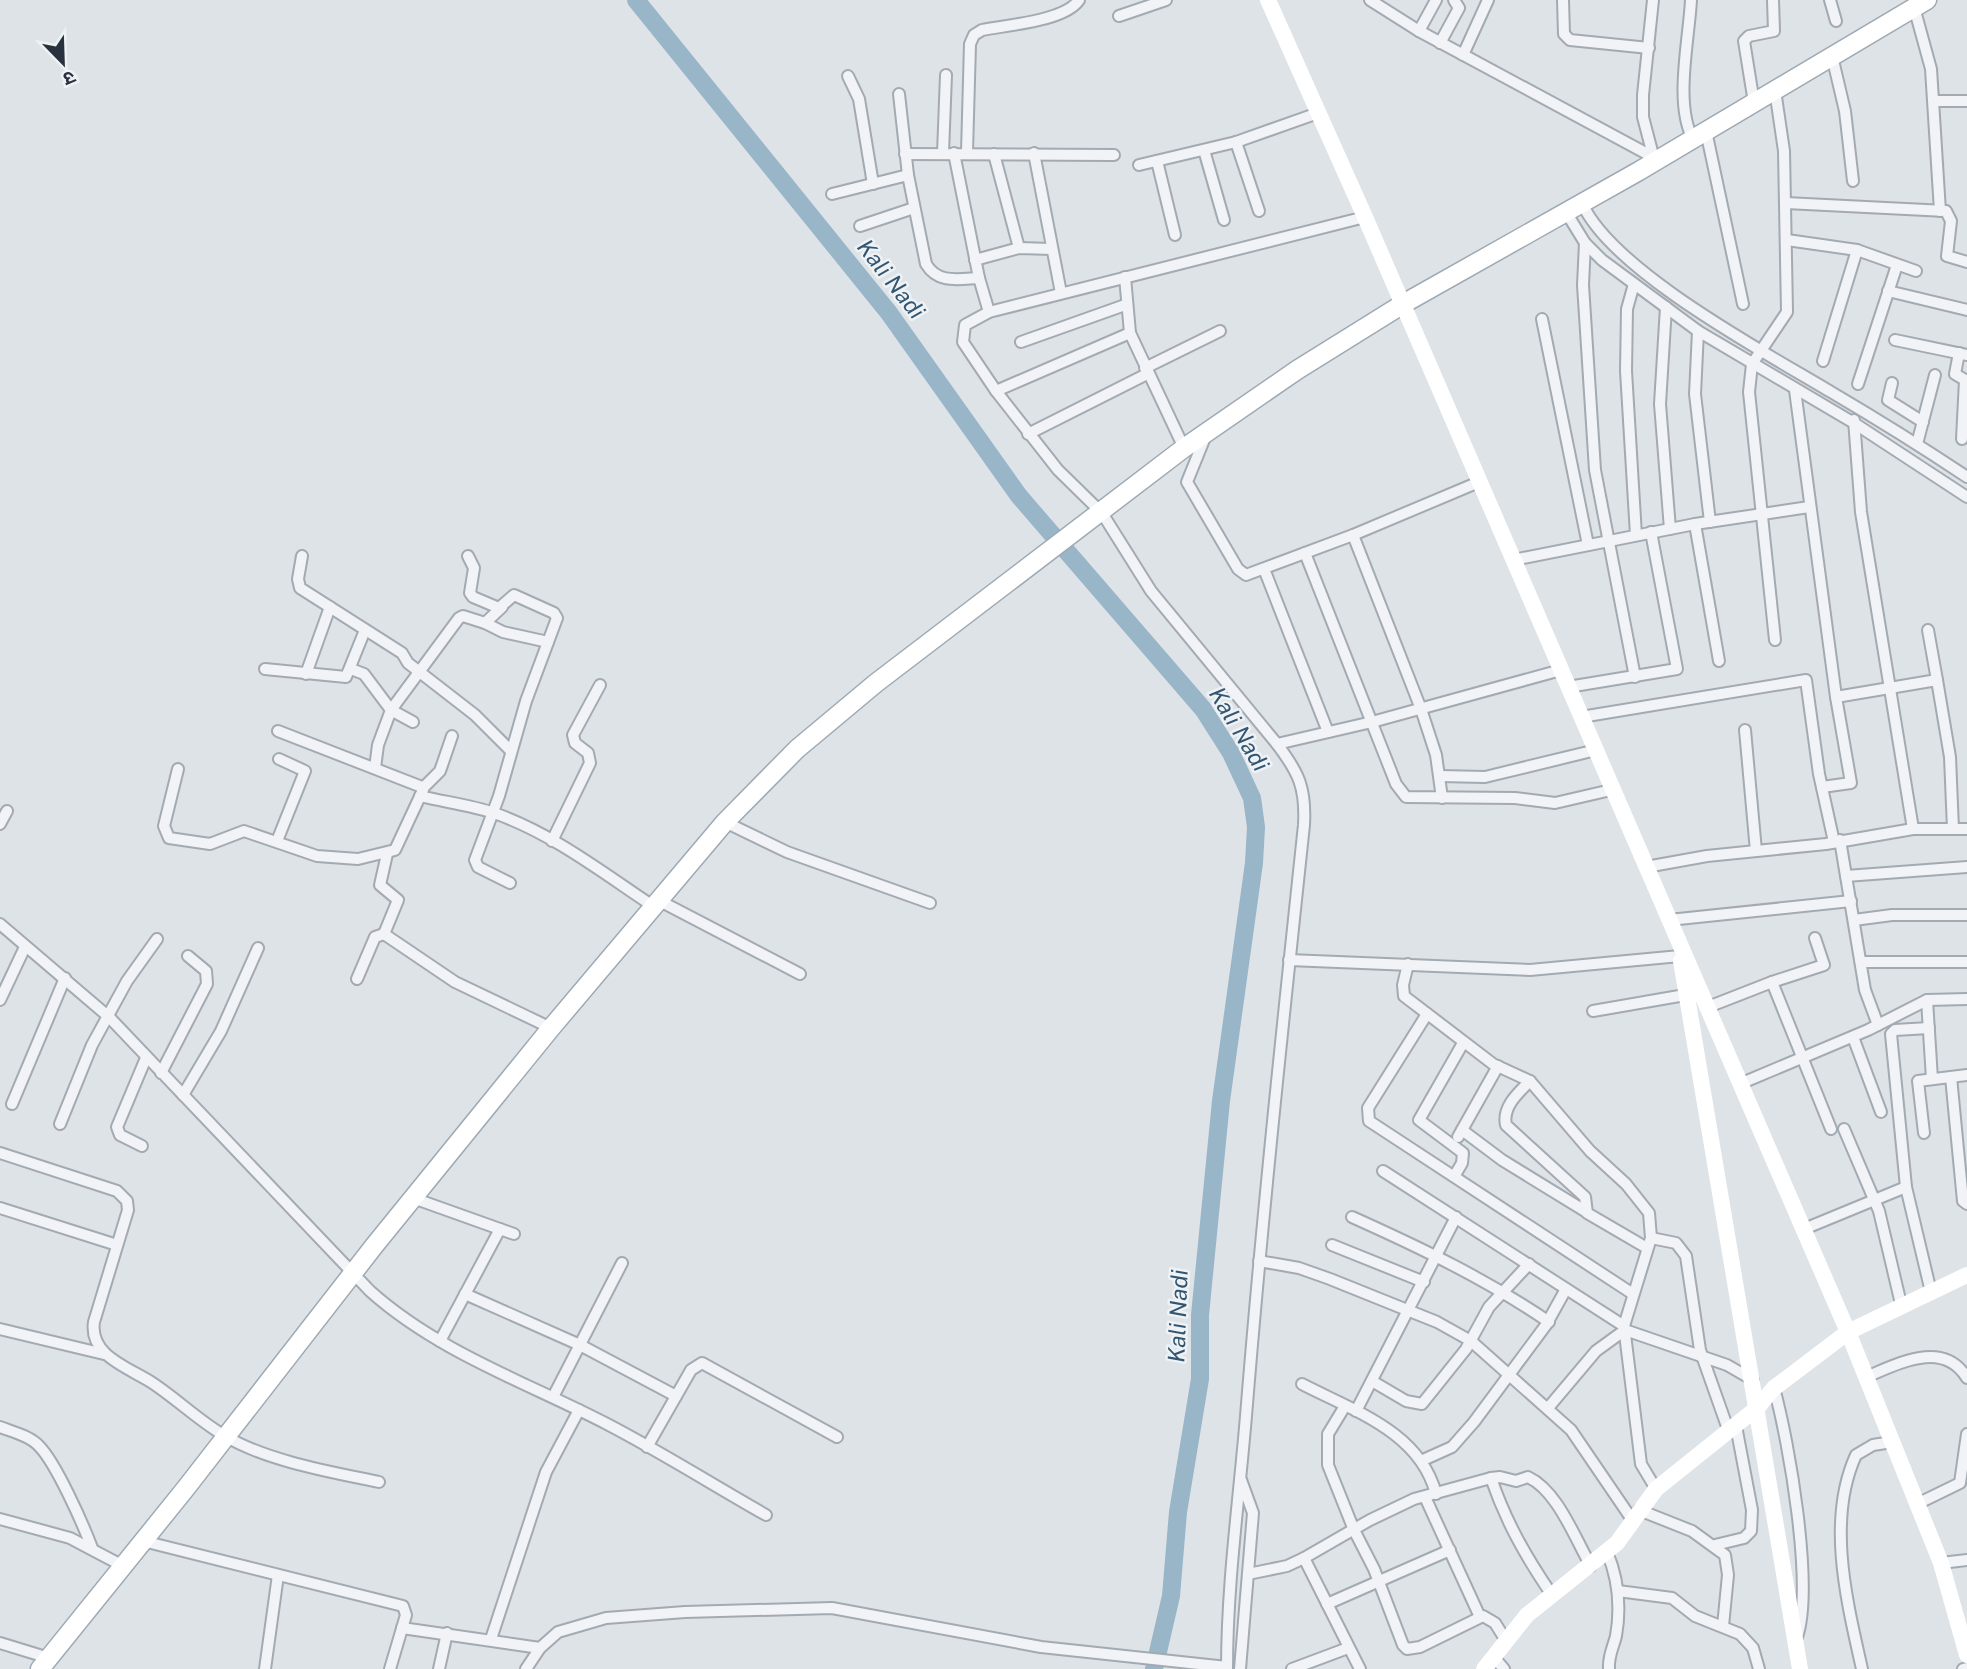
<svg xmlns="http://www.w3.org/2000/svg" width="1967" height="1669" font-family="'Public Sans','Noto Sans Devanagari',sans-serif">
	<rect width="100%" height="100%" fill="#dee3e8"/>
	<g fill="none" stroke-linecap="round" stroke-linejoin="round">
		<polyline stroke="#99b5c8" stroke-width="18" points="636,0 889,313 1019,496 1203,709 1231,753 1252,798 1256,827 1254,863 1221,1101 1200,1315 1200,1379 1178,1512 1171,1596 1154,1669"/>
		<defs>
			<g id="street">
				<polyline points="1370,0 1419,31 1653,157"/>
				<polyline points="1563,0 1564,34 1570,40 1649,48"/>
				<polyline points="1653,0 1643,95 1643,117 1654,159"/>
				<path d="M1691,0C1689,40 1674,104 1693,139"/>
				<polyline points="1830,0 1836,21"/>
				<polyline points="1914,7 1931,69 1940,211"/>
				<polyline points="1119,16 1166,0"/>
				<polyline points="1419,31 1436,0"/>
				<polyline points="1440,43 1459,8 1454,0"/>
				<polyline points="1463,55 1488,0"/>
				<polyline points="1832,56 1845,111 1853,181"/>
				<polyline points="848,76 859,99 873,184"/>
				<path d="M899,94L908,175L926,264C938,284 958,279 979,278"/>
				<polyline points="1934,101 1967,101"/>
				<polyline points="1754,103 1744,41 1749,36 1774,31 1773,0"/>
				<polyline points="1706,131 1743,304"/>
				<polyline points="1236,142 1259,211"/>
				<polyline points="1204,150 1224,220"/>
				<path d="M967,152L970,44L974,35L982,30C1007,25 1065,21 1079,0"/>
				<polyline points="943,153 946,75"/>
				<polyline points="954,153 979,278 989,312"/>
				<polyline points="1034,153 1061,293"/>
				<polyline points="905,154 1114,155"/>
				<polyline points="994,154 1019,248"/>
				<polyline points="1157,161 1175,235"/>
				<polyline points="1139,165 1236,142 1318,113"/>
				<polyline points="832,194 908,175"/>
				<path d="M1582,203C1611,270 1766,353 1831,392C1877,419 1922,447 1967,477"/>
				<polyline points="1786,203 1946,211 1951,221 1947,256 1967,262"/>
				<polyline points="1566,212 1585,243 1602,260 1698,331 1854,423 1967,497"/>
				<polyline points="860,226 914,208"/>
				<polyline points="1787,240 1857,250 1916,271"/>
				<polyline points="1585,243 1583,285 1595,470 1635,677"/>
				<polyline points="975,260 1019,248 1052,249"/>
				<polyline points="1125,277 1130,333 1184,448"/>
				<polyline points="1634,284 1627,309 1626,371 1636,535"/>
				<polyline points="1888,291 1967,310"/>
				<polyline points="1666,307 1660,404 1670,529"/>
				<polyline points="1542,319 1588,545"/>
				<polyline points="1698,331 1695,394 1710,522"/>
				<polyline points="1895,340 1967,355"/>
				<polyline points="1021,342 1125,305"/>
				<polyline points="1959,353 1955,374 1965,380 1962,439"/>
				<polyline points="1823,361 1857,250"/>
				<polyline points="1145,368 1220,331"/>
				<polyline points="1892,383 1888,400 1923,422"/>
				<polyline points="1858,384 1897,265"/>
				<polyline points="1795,390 1836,697 1937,680 1950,757 1953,829"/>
				<polyline points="996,391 1130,333"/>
				<polyline points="1854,420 1861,512 1913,829"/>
				<polyline points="1028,434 1147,374"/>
				<polyline points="1206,435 1187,482 1238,569 1246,575 1353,535 1479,482"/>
				<polyline points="1917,444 1935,375"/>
				<polyline points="1695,524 1719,661"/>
				<polyline points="1353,535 1421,709 1436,755 1442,798"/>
				<polyline points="1305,553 1396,784 1406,797 1515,798 1555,803 1611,790"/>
				<polyline points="302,556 298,579 300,588 402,653 408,663 475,715 510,750"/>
				<polyline points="468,556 474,568 470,593 473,597 499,608 514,595 554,613 557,618 526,701 499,796 475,860 478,867 510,883"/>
				<polyline points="1513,560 1695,524 1809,507"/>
				<polyline points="1264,569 1328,732"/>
				<polyline points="485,623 503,632 548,642"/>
				<polyline points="1928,630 1937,680"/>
				<polyline points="1775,640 1749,392 1752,364 1787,312 1784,151 1775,90"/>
				<polyline points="265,669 346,677 365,630"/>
				<polyline points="351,669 364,674 391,710 413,722"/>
				<polyline points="306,674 330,607"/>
				<polyline points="1568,687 1677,669 1651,532"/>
				<polyline points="1581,717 1806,680 1819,774 1834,842"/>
				<polyline points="1745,730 1756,851"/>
				<polyline points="1277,744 1372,722 1561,670"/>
				<polyline points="375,768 378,745 391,710 459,618 463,616 485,623 502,607"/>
				<polyline points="178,769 164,826 169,838 210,844 244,831 317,856 358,859 395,850 423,790 422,787 278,731"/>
				<polyline points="1440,776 1485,777 1596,750"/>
				<polyline points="1822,787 1851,783 1836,697"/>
				<polyline points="423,788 440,771 452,736"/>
				<path d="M420,796C444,802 471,805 494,813C552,833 603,873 653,906"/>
				<polyline points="725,822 787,852 930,903"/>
				<polyline points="0,824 7,811"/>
				<polyline points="1840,840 1865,990 1878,1025"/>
				<polyline points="277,841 305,771 279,759"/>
				<polyline points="552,841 590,763 588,753 575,743 573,735 600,685"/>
				<polyline points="1646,867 1707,856 1826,844 1913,829 1967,829"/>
				<polyline points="1846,876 1967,867"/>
				<polyline points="658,900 800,974"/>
				<polyline points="1669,920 1851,901"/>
				<polyline points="1854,920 1892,915 1967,915"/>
				<path d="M0,924L109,1017L370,1291C438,1352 528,1383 607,1424C661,1452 713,1485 766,1515"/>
				<polyline points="384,934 398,900 380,885 387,854"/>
				<polyline points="1289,960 1530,970 1680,956"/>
				<polyline points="1861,962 1967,962"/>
				<polyline points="1408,964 1403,985 1404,996 1493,1064 1530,1081 1590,1151 1626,1184 1649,1213 1651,1238 1624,1326 1641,1464 1656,1489"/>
				<polyline points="357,979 375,937 384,934 455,982 551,1028"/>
				<polyline points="1772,982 1824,965 1815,938"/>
				<polyline points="0,1000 25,947"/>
				<polyline points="1927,1000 1932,1079"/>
				<polyline points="1708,1007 1772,982 1831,1129"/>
				<polyline points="1593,1011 1685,995"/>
				<polyline points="1427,1014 1368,1108 1369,1121 1633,1294"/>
				<polyline points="1853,1037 1881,1112"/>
				<polyline points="161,1073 207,984 206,971 188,956"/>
				<polyline points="1951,1077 1963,1201 1967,1204"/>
				<path d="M1530,1081C1518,1093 1502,1107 1506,1125L1585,1197L1587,1213L1647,1248"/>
				<polyline points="1742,1083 1868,1030 1927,1000 1967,999"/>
				<polyline points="183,1095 221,1031 258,948"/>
				<polyline points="12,1104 65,978"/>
				<polyline points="60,1124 92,1045 127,981 157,939"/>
				<polyline points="1844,1129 1879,1211 1901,1304"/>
				<polyline points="1462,1130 1502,1160 1585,1211"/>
				<polyline points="1924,1133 1918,1081 1967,1075"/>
				<polyline points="1458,1137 1498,1066"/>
				<polyline points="142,1146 120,1135 117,1127 146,1058"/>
				<path d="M0,1153L117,1191L127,1201L128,1210L94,1322C89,1355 127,1367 151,1382C177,1399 199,1421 225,1436C267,1461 331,1472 379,1482"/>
				<polyline points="1383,1171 1624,1326"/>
				<polyline points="1455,1175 1462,1163 1463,1153 1419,1120 1463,1043"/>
				<polyline points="1906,1187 1891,1034 1895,1030 1929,1028"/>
				<polyline points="413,1198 514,1234"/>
				<polyline points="0,1208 117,1245"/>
				<path d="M1352,1217C1421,1248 1486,1279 1549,1322"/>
				<polyline points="1804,1229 1906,1187 1931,1292"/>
				<polyline points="1651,1238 1676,1243 1686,1256 1700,1350 1729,1432"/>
				<polyline points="1332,1245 1424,1282"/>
				<polyline points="1259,1261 1299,1268 1330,1279 1437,1322 1471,1341 1571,1430 1633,1521"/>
				<polyline points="465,1294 580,1345 676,1396"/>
				<polyline points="0,1329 104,1354"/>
				<polyline points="440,1341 500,1229"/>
				<path d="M1866,1377C1898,1364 1943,1339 1967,1378"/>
				<polyline points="1372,1381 1406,1401 1422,1404 1466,1349 1489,1307 1529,1264"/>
				<path d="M1302,1384C1354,1411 1420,1432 1436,1494"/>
				<path d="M1774,1388C1789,1442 1814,1586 1797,1637"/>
				<polyline points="553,1397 622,1263"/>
				<polyline points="1345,1406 1328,1434 1328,1465 1354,1530 1374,1569 1403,1645 1407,1649 1420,1647 1483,1616 1495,1623 1505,1639"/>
				<polyline points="1548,1408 1596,1351 1625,1330 1727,1365 1753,1380"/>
				<polyline points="1356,1411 1456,1217"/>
				<path d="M0,1427C13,1432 30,1436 39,1446C56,1463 83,1524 92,1548"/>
				<polyline points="647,1447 691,1370 702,1363 837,1437"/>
				<polyline points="1423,1460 1452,1447 1474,1422 1546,1325 1566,1289"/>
				<path d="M1491,1478C1506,1522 1526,1557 1552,1595"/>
				<polyline points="1425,1497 1480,1617"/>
				<polyline points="1919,1503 1960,1483 1967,1434"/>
				<polyline points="1639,1510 1692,1531 1725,1555 1728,1575 1723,1626"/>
				<polyline points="0,1519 70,1538 123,1566"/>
				<polyline points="143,1541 403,1606 406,1615 390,1669"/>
				<polyline points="1715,1545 1744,1538 1751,1531 1752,1510 1736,1426"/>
				<path d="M1607,1552C1618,1578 1621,1607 1616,1636C1613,1648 1608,1656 1609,1669"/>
				<polyline points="1304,1558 1360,1669"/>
				<polyline points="1941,1563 1967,1560"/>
				<path d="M1248,1574L1287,1566L1304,1558L1370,1520L1414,1499L1491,1478L1500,1477L1516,1481L1528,1477C1558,1491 1575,1539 1591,1566"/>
				<polyline points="1618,1591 1672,1598 1695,1616 1740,1634 1753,1648 1759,1669"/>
				<polyline points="1327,1604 1450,1550"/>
				<polyline points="402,1628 540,1648"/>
				<polyline points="491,1639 546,1472 579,1410"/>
				<polyline points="0,1643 49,1658"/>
				<polyline points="1493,1656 1504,1669"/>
				<polyline points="265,1669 278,1575"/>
				<polyline points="439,1669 447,1633"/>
				<polyline points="526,1669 540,1648 558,1632 606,1618 685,1612 832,1608 1041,1647 1227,1667"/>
				<path d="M1227,1669C1227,1584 1239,1500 1246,1416C1262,1218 1283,1022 1304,825C1306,788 1299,773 1277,744L1151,591L1102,513L1058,470L996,391L963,342L965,325L989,312L1365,217"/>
				<polyline points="1240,1669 1253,1513 1241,1480"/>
				<polyline points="1292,1669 1348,1648"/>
				<path d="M1862,1669C1847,1602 1826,1520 1856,1455L1873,1445L1892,1442"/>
				<polyline points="1963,1669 1967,1668"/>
			</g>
			<polyline id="primary" points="40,1669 186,1488 374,1246 551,1028 725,822 797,749 876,683 1184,448 1297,370 1403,304 1639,171 1927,0"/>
		</defs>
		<use href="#street" stroke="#a4aab2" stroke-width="14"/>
		<use href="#primary" stroke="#9ea9b3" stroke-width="21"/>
		<use href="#street" stroke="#f1f3f6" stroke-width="10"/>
		<g stroke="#fff" stroke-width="16">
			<polyline points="1268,0 1365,217 1848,1332 1941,1563 1967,1655"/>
			<polyline points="1681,961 1800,1669"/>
			<polyline points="1484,1669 1527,1615 1617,1543 1656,1489 1757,1408 1774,1388 1848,1332 1967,1275"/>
		</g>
		<use href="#primary" stroke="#fff" stroke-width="18"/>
	</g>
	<g text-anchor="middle" stroke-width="5" stroke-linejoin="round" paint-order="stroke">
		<g font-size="23" font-style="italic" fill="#325572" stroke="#eef2f5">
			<text transform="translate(891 279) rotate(52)" y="8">Kali Nadi</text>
			<text transform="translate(1239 729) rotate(59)" y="8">Kali Nadi</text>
			<text transform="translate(1178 1316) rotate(-88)" y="8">Kali Nadi</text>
		</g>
	</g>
	<g transform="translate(63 63) rotate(157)" stroke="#eef2f5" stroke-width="5" paint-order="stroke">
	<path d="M0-5L12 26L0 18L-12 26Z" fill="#28323f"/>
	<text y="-10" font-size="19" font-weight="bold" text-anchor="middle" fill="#28323f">उ</text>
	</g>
</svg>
